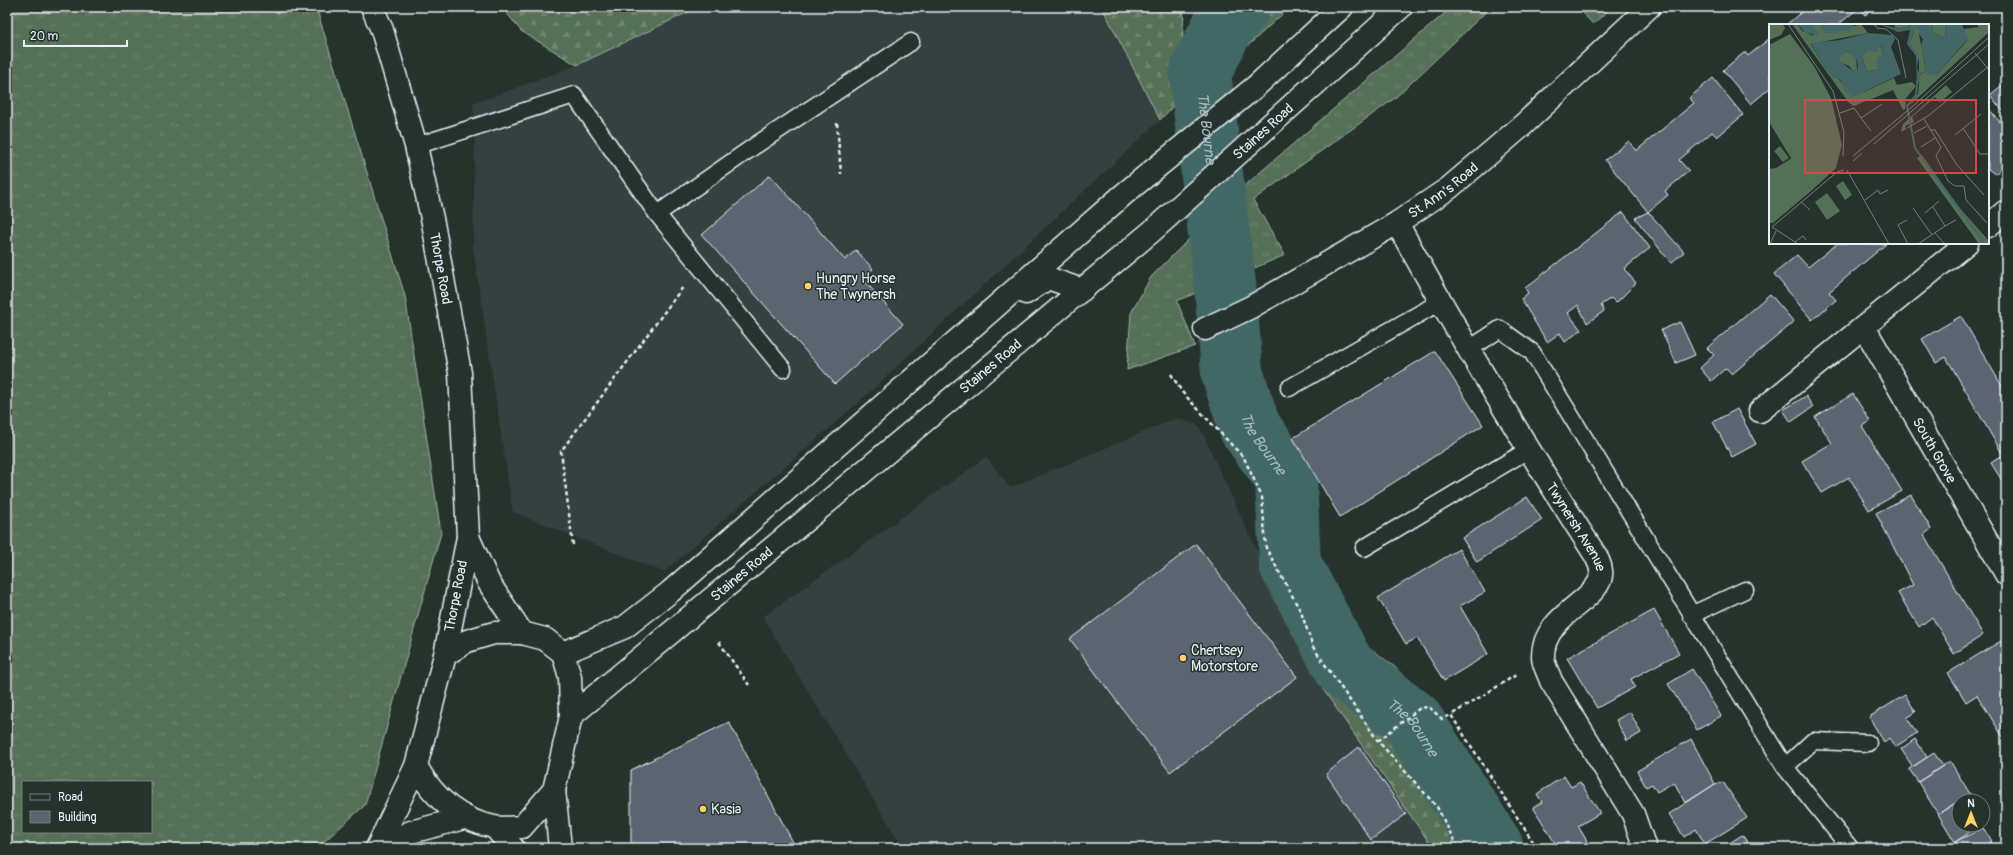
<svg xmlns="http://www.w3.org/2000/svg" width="2013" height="855" font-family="Pangolin,sans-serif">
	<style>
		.built { fill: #364141 }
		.grass { fill: url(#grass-tufts); stroke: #9eb0a8; fill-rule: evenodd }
		.forest { fill: url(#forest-firs); stroke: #9eb0a8 }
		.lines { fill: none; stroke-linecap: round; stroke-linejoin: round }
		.river { stroke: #426766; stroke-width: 62 }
		.building { fill: #5c6371; stroke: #e8f1f8 }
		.lane-casing { stroke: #e8f1f8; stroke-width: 19 }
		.street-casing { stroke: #e8f1f8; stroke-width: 25 }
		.secondary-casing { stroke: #e8f1f8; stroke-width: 25 }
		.primary-casing { stroke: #e8f1f8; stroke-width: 25 }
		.path { stroke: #e8f1f8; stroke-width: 2.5; stroke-dasharray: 4 3; stroke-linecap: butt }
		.lane { stroke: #26332d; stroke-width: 16 }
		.street { stroke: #26332d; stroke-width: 22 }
		.secondary { stroke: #26332d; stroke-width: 22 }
		.primary { stroke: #26332d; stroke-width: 22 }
		.poi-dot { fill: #ffd166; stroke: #26332d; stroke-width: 1.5 }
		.labels { text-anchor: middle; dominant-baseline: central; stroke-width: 3; stroke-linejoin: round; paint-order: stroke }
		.street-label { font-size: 14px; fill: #e8f1f8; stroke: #26332d }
		.poi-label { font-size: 14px; fill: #e8f1f8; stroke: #26332d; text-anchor: start }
		.water-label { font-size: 15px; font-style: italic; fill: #a6babe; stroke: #26332d }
		.inset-river { fill: none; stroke: #426766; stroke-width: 2 }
		.inset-road { fill: none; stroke: #747f7e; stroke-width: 1 }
		.view { fill: #d94647; fill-opacity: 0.15; stroke: #d94647; stroke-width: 2 }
		.inset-edge { fill: none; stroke: #e8f1f8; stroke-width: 2 }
	</style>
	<defs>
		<pattern id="grass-tufts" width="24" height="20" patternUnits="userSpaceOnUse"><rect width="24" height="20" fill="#547057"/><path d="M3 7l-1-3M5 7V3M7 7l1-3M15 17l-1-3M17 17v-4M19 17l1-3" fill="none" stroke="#6d8570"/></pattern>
		<pattern id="forest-firs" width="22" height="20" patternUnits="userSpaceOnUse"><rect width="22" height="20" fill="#547057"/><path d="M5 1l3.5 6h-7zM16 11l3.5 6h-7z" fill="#6d8570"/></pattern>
	</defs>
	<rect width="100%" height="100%" fill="#26332d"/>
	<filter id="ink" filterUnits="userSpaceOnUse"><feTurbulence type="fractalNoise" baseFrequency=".025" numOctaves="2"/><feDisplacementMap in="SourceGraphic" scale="8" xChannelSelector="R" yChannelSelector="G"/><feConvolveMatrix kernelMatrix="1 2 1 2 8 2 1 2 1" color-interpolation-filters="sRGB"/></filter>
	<g filter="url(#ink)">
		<path class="built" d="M699,7h403l58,113 -301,282 -195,170 -151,-60 -40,-265 2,-119 -2,-24 104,-39z
			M1177,418l22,8 119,256 115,166h-530l-140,-231 223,-160 24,31z"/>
		<path class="grass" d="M7,7h309l89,289 36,237 -76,272 -48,43h-310zM23,782h128v50h-128z
			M1452,7h39l-96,91 -142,102 32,55 -108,46 18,45 -68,24 4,-57 20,-36 77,-77z
			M1577,7h35l-19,17z"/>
		<path class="forest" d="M502,7h197l-122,58 -56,-34z
			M1102,7h82l-4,92 -20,21z
			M1270,7h20l-50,46z
			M1374,651l22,17 125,180h-88l-115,-166z"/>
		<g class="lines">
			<path class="river" id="s1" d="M1239,7l-16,19 -23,47 25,211 7,89 18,55 36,50 4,86 55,104 67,52 81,128"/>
		</g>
		<path class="building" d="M1804,7h49l3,3 -18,15h-52l19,-16z
			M1859,7h17l-11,8z
			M1770,38v50l-19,16 -28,-34 22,-18 3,4z
			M1713,78l30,37 -26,22 -5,-5 -33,28 10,11 -24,20 3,4 -20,17 -43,-52 24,-19 7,10 58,-48 -5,-5z
			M2006,82v33l-16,-20z
			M1988,108l18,21v35l-11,10 -7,-5z
			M770,175l75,85 11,-10 17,19 -11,9 41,46 -68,60 -133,-149z
			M1623,212l27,36 -26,21 12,14 -20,20 -5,-5 -10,7 3,6 -17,12 -9,-18 -10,8 13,17 -16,12 -5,-9 -13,9 -26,-43 7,-6 -3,-5z
			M1648,212l36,40 -13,11 -36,-45z
			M1838,243l48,1 -57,48 7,8 -24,20 -38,-46 23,-19 11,12z
			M1770,294l24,28 -62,52 -6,-6 -15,13 -11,-13 14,-13 -7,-7z
			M1961,316l45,77v94l-15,-24 12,-8 -57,-98 -10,6 -14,-24z
			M1680,322l15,33 -19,8 -15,-33z
			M1435,351l48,74 -143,92 -47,-79z
			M1853,394l17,27 -8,5 40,65 -33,19 -20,-33 -27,16 -20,-32 30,-18 -17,-26z
			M1806,396l7,11 -22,15 -8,-12z
			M1737,409l19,35 -24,13 -19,-35z
			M1911,495l20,34 -7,6 59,100 -29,19 -22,-37 -13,10 -21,-34 15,-8 -37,-72z
			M1527,497l15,23 -65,42 -15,-24z
			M1196,544l101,133 -127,95 -100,-133z
			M1459,549l26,43 -25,14 28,48 -44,27 -27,-43 -11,6 -28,-46z
			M1654,610l25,43 -48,26 4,8 -38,21 -30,-50z
			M2001,641l5,8v93l-29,-47 -11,7 -18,-29z
			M1692,669l29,47 -24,14 -29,-46z
			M1905,695l11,17 -9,6 10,15 -22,14 -6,-9 -5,4 -15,-25z
			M1630,712l11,21 -14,8 -11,-21z
			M729,722l67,126h-165v-78z
			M1691,739l24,45 -30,19 -11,-21 -17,10 -5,-8 -6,3 -9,-16z
			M1915,739l12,18 -14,10 -12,-18z
			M1359,747l47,67 -35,26 -45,-66z
			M1934,753l9,13 -25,16 -9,-13z
			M1950,761l20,33 -32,20 -20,-32z
			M1564,776l7,11 9,-5 20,31 -22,13 9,15 -10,7h-19l-25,-41 9,-5 -5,-8z
			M1723,782l24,36 -42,26 -9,-15 -12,8 -15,-23 46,-30z
			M1962,799l2,2h-5v24l20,1 -24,16 -17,-28z
			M1983,828l9,13 -11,7h-23l-3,-6z
			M1742,835l10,13h-30z
			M1813,841l4,7h-16z
			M1955,842l3,6h-21z"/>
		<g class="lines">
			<g class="lane-casing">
				<path id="lane" d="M416,146l158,-51 83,119 99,-69 155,-103
					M657,214l126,155
					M1468,350l32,-21 32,23 253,415 65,81
					M1289,388l151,-86
					M1364,548l164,-98
					M1691,615l54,-25
					M1785,767l28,-26 55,2"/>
			</g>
			<g class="street-casing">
				<g id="street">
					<path id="s2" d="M1397,223c62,114 129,224 199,333 2,5 5,10 5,15 4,28 -59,42 -58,86 0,8 6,17 8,24l82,133 12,34"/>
					<path d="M1988,226l18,-15"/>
					<path id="s3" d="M1864,327l142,247"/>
					<path id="s4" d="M1205,329l46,-22 146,-84 52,-35 74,-63 126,-118"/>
					<path d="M1760,411l207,-168"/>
				</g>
			</g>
			<g class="secondary-casing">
				<g id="secondary">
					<path id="s5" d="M372,7l10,23 34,116 17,77 27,150 8,164 -23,118"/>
					<path d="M468,537l21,46 33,50"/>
					<path d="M377,848l34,-16 53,-14"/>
					<path d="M377,848l39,-82"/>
				</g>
			</g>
			<g class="primary-casing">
				<g id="primary">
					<path d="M1026,293l22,-15 34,12"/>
					<path d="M494,633h28l23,6 18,14 7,24 1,39 -17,74 -32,37c-8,0 -19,2 -28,0 -36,-7 -61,-30 -78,-61l29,-111 22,-14z"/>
					<path d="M563,653l62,-26 45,-35 454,-398 131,-107 87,-80"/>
					<path id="s6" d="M571,716l580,-484 250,-225"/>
					<path d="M554,790l6,58"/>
					<path d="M495,828l18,20"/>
				</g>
			</g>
			<path class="path" d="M837,123l4,51
				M1171,374l11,18 62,66 18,39 4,51 35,64 12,35 65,94 59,66 21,41
				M573,545l-12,-94 122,-164
				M719,642l30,43
				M1516,675l-65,40 86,133
				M1378,741l42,-33 9,-1 13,12 9,-4"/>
			<use href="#lane" class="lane"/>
			<use href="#street" class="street"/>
			<use href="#secondary" class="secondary"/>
			<use href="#primary" class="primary"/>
		</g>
	</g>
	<g class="poi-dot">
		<circle cx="808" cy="286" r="4"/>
		<circle cx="1183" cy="658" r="4"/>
		<circle cx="703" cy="809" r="4"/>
	</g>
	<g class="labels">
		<g class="street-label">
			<text stroke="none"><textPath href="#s6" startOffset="906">Staines Road</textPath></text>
			<text stroke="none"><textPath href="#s4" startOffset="276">St Ann's Road</textPath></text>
			<text stroke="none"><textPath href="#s5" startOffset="271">Thorpe Road</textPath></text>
			<text stroke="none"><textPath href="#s6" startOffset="546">Staines Road</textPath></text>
			<text stroke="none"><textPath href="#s3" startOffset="142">South Grove</textPath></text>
			<text stroke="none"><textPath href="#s2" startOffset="353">Twynersh Avenue</textPath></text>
			<text stroke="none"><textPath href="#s6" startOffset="222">Staines Road</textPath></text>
			<text transform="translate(456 596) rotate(-79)">Thorpe Road</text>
		</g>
		<g class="poi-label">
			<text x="816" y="278">Hungry Horse<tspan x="816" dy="16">The Twynersh</tspan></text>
			<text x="1191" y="650">Chertsey<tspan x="1191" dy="16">Motorstore</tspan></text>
			<text x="711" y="809">Kasia</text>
		</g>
		<g class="water-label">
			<text stroke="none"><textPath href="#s1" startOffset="133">The Bourne</textPath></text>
			<text stroke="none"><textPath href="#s1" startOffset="457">The Bourne</textPath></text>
			<text stroke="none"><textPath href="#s1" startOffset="793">The Bourne</textPath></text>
		</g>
	</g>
	<g transform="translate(1769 24)">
		<rect width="220" height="220" fill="#26332d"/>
		<path d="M0,0h14l2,4 -4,7 -12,5zM21,10l24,32 17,32 11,47 -6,23 -25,23 -42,-69v-77zM177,61l6,7 -12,10 -5,-5 -23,20 2,5 -9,4 1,3 -5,3 2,-8z" fill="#547057"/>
		<path d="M23,0h6l4,7 11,5 -2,-12h9l6,9h8l27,-9 7,9 -57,11 13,22 10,11 5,1 1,4 24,10 30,-14 3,7 15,-3 4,4 -10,12 -1,11 -2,1 -10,-20 -39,16 -5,-3zM127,0h17l8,7 -2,3 7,37 -7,3v-13l-9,-18 4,-11 -4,-7 -9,4 -7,-2zM163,0h14l-1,14 -12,-5zM207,0h13v8l-79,73 8,-11 2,-19 4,-3 13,2 30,-33 -3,-12 15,-2zM109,23h3l2,7 -5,15 -11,3 -5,-16 5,-5h10zM77,27l10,6 1,12 -4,2 -4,-5 -10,-4 -1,-4zM153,131l35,50 32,36v3h-10l-62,-86zM23,134l19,33 -38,32h-4v-54l7,-1z" fill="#547057"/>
		<path d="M58,169l13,18 -13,9 -12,-18z" fill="#547057"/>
		<path d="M11,122l9,12 -6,4 -9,-11zM74,157l9,14 -7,5 -9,-14z" fill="#547057"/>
		<path d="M29,0h13l9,12 -15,-3zM51,0h36l-7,6 -15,3h-8zM110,0l22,5 9,-4 3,2 1,5 -4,11 9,13 -2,11 2,7 7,-3 -5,-26 2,-6 -4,-5 2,-3 -5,-2 -3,-5h19l1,9 12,5 1,-14h16l6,15 -31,35 -6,2 -7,-4 -4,3v7l-3,1 -1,-27 -9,-12 3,-14 -12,2zM99,9l24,2 3,4 -4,8 10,27 -48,23 -7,-5 -7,-14 -5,-1 -10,-11 -13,-23 29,-3zM112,22l2,8 -6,4 -1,4 2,7 -11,3 -5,-16 5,-5 8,1zM78,27l10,9 1,8 -5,3 -15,-11z" fill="#426766" fill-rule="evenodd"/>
		<path class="inset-river" d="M149,51l-2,20 -9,11 8,42 70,96"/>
		<path class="inset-road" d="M19,0l45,67 11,41 -1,24M105,0l3,4 9,1 12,11 8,38M206,29l14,17M71,89l14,-5 7,10 21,-14M92,94l10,13M155,95l17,28 -5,9 12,25 7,5h9l2,14 21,23M138,104l21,-12 61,-50M194,104l17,26h9M161,106h5l22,35 27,30M145,109l13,-7M186,111l26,-21M105,120l115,-100M152,123l14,-9M84,132l59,-49 77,-70M84,137l9,-8M78,146l42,74M96,176l13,-10 2,4 8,-4M32,178l9,8M144,184l19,27M156,189l14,-12M138,196l-9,5 10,19M176,202l11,-6M3,203l65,-55 7,-2M3,203l26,17M166,209l10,11M26,218l8,-6 3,4M1,220l6,-13M149,220l27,-18 -12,-19"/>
		<path class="view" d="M36,76h171v73h-171z"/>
		<rect width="220" height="220" class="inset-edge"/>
	</g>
	<rect width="2013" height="855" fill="none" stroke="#26332d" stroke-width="24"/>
	<rect x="12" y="12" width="1989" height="831" fill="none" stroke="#e8f1f8" stroke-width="1.5" filter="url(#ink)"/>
	<rect x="22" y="781" width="130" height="52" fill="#26332d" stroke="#747f7e"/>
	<rect x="30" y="794" width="20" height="6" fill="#26332d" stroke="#747f7e"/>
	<text x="58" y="801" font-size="12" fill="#e8f1f8">Road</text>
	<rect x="30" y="811" width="20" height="12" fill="#5c6371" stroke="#747f7e"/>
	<text x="58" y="821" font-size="12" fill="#e8f1f8">Building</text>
	<g transform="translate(1971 813)"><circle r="19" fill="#26332d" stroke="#747f7e"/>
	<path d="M0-3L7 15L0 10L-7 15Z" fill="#ffd166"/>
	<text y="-6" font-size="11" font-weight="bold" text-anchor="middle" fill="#e8f1f8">N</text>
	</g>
	<path d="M24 40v6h103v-6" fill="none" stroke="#e8f1f8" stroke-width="2"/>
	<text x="30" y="40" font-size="12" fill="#e8f1f8" stroke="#26332d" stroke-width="3" paint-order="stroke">20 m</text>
</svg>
